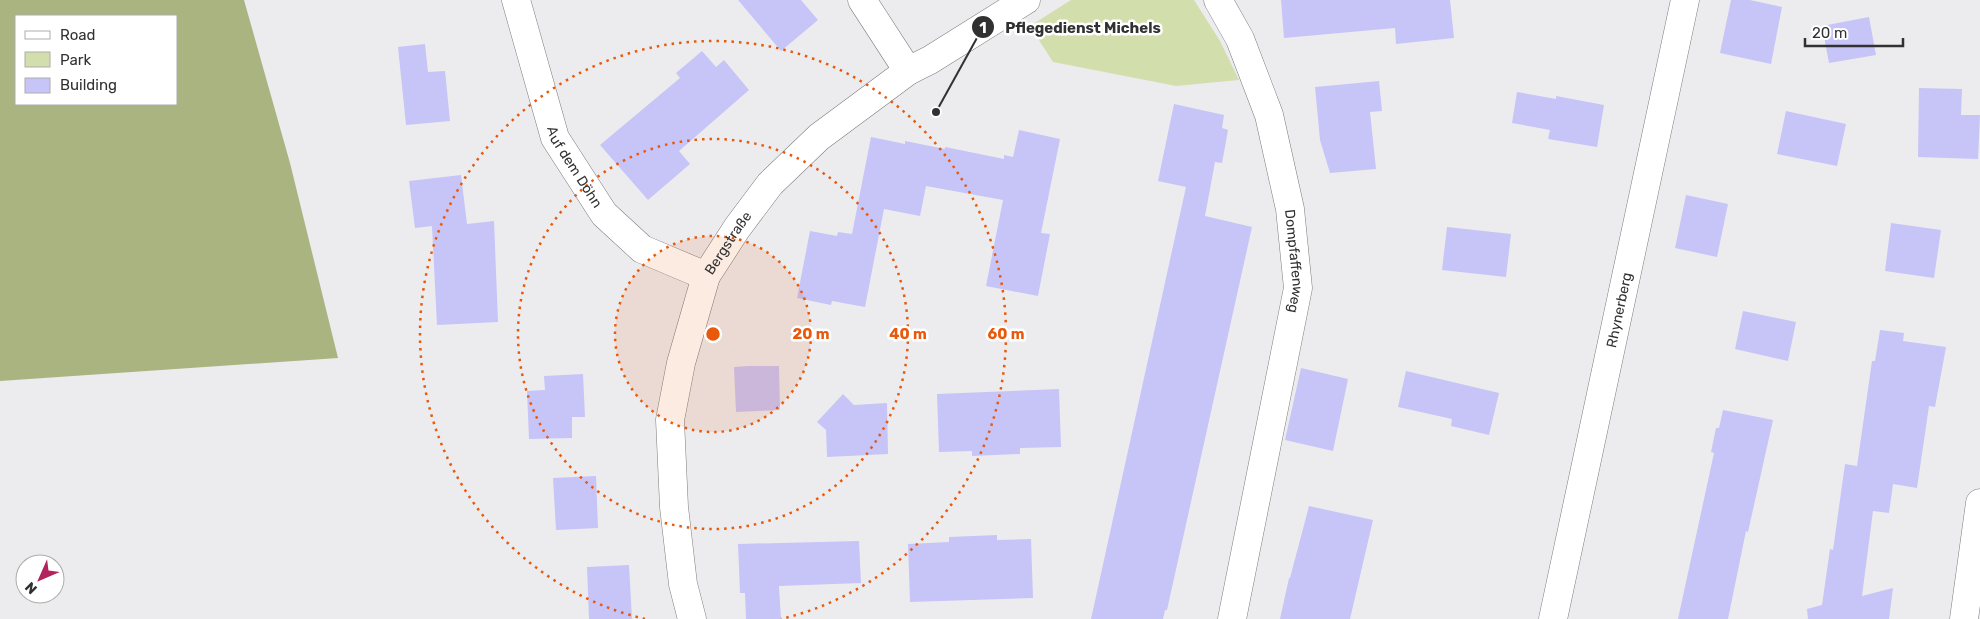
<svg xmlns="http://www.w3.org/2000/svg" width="1980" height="619" font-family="Rubik,sans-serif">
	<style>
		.green { fill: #d3dead }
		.forest { fill: #a9b481; fill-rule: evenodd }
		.building { fill: #c7c4f7 }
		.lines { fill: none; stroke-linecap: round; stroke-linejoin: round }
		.minor-casing { stroke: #7c7b7e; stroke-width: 29 }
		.minor { stroke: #fff; stroke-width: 28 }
		.ring { fill: none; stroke: #e8590c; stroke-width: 2.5; stroke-dasharray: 2.5 5 }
		.labels { text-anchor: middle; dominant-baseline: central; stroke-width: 5; stroke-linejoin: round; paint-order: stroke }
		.street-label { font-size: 14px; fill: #313132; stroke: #fff }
		.centre { fill: #e8590c; stroke: #fff; stroke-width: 2.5 }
		.ring-label { font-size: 15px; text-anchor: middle; font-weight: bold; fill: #e8590c; stroke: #fff; stroke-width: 5; stroke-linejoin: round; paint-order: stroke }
		.leader { fill: none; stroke: #313132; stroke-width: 2 }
		.callout-dot { fill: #313132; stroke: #fff; stroke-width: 2 }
		.mark-label { font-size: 15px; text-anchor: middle; font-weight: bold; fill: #fff }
		.callout-label { font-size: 15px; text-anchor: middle; font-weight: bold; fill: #313132; stroke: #fff; stroke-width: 5; stroke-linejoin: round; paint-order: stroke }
	</style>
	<rect width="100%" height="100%" fill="#ececef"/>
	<path class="green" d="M1071,0h123l26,41 19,39 -63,6 -123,-24 -23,-36z"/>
	<path class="forest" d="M0,0h244l46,163 48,195 -338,23zM16,16h160v88h-160z"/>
	<path class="building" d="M738,0h63l17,20 -37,31z
		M1281,0h169l4,38 -58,6 -1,-16 -111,10z
		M1731,0h19l32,7 -11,57 -51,-11z
		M1869,17l7,38 -47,8 -7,-37z
		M425,44l3,28 17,-1 5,50 -44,4 -8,-78z
		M702,51l14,16 8,-7 25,30 -70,61 11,13 -42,36 -48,-55 80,-67 -4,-5z
		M1379,81l3,30 -12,1 6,57 -46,4 -10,-33 -5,-53z
		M1919,88l43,1 -1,26h19l-2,44 -60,-2z
		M1517,92l39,7v-3l48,9 -7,42 -49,-8 2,-9 -38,-7z
		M1174,104l50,11 -2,13 6,2 -3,17 -3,16 -7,-1 -10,54 47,11 -85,383h-2l-2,9h-72l95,-432 -28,-6z
		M1786,111l60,13 -9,42 -60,-12z
		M1019,130l41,9 -19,94 9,1 -12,62 -52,-10 17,-86 -77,-14 -6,30 -36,-7 -19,98 -33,-6 -1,4 -34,-7 13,-67 27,5 1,-4 14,2 19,-97 34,7v-3l40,8v-2l59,12v-4l9,2z
		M461,175l6,49 27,-3 4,101 -61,3 -5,-99 -17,2 -6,-47z
		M1686,195l42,9 -11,53 -42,-9z
		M1891,223l50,7 -7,48 -49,-7z
		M1447,227l64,7 -5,43 -64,-7z
		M1743,311l53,11 -8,39 -53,-12z
		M1880,330l24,3 -1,8 43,6 -11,60 -6,-1 -12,82 -24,-4 -4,29 -16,-2 -11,85 31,-8 -4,31h-81l-1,-10 15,-4 8,-56 3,1 12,-86 12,2 15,-105h3z
		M749,366h30l1,44 -44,2 -2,-45z
		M1301,368l47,11 -15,72 -48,-11z
		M1406,371l93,22 -10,42 -38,-9 1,-7 -54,-12z
		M583,374l2,43h-13v21l-43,1 -2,-48 18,-1 -1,-14z
		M1059,389l2,58 -41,1v6l-48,2v-5l-33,1 -2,-58z
		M843,394l11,11 33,-2 1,51 -61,3 -1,-27 -9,-8z
		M1723,410l50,10 -25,112 -2,-1 -18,88h-50l36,-166 -3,-1 5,-24h3z
		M596,476l2,52 -42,2 -3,-52z
		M1309,506l64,14 -23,99h-70l9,-41h1z
		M997,535v5l34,-1 2,59 -123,4 -2,-58 41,-2v-5z
		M859,541l2,42 -82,3 2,33h-35l-1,-26h-5l-2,-49z
		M629,565l3,54h-43l-2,-52z"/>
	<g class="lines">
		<g class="minor-casing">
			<g id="minor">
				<path id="s1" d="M516,0l39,138 49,76 38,35 64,27"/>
				<path d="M862,0l46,71"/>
				<path id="s2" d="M1218,0l22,39 29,76 21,94 8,79 -66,331"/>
				<path id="s3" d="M692,619l-9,-35 -9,-77 -4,-87 11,-57 25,-87 31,-48 33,-44 49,-47 89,-66 22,-11 96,-60"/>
				<path id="s4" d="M1553,619l132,-619"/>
				<path d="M1964,619l16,-116"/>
			</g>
		</g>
		<use href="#minor" class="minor"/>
	</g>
	<circle cx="713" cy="334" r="98" fill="#e8590c" fill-opacity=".12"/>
	<g class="ring">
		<circle cx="713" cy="334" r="98"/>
		<circle cx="713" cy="334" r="195"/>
		<path d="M645 619A293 293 0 1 1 781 619"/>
	</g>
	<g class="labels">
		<g class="street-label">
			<text stroke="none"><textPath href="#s1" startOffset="178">Auf dem Döhn</textPath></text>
			<text stroke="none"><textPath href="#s3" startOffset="389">Bergstraße</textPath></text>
			<text stroke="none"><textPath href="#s2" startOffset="275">Dompfaffenweg</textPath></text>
			<text stroke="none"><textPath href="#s4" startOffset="316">Rhynerberg</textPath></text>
		</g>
	</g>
	<circle cx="713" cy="334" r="8" class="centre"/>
	<g class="ring-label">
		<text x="811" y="339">20 m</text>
		<text x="908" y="339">40 m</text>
		<text x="1006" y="339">60 m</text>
	</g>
	<path class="leader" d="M936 112L983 27"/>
	<g class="callout-dot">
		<circle cx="936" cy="112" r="5"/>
		<circle cx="983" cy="27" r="12"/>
	</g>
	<g class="mark-label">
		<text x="983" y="33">1</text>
	</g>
	<g class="callout-label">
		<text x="1083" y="33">Pflegedienst Michels</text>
	</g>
	<rect x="15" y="15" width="162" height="90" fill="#ffffff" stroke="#adadad"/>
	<rect x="25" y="31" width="25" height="8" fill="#ffffff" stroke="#adadad"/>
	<text x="60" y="40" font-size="15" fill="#313132">Road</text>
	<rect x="25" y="52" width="25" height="15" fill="#d3dead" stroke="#adadad"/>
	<text x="60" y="65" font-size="15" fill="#313132">Park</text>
	<rect x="25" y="78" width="25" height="15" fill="#c7c4f7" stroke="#adadad"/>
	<text x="60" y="90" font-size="15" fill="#313132">Building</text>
	<g transform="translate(40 579) rotate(225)"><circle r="24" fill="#ffffff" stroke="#adadad"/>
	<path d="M0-4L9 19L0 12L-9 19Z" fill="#b1235a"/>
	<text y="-8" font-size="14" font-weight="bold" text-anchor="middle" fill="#313132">N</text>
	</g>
	<path d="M1805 38v8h98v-8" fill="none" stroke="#313132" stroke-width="2.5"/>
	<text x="1812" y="38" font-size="15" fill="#313132" stroke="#ffffff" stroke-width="4" paint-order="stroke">20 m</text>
</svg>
